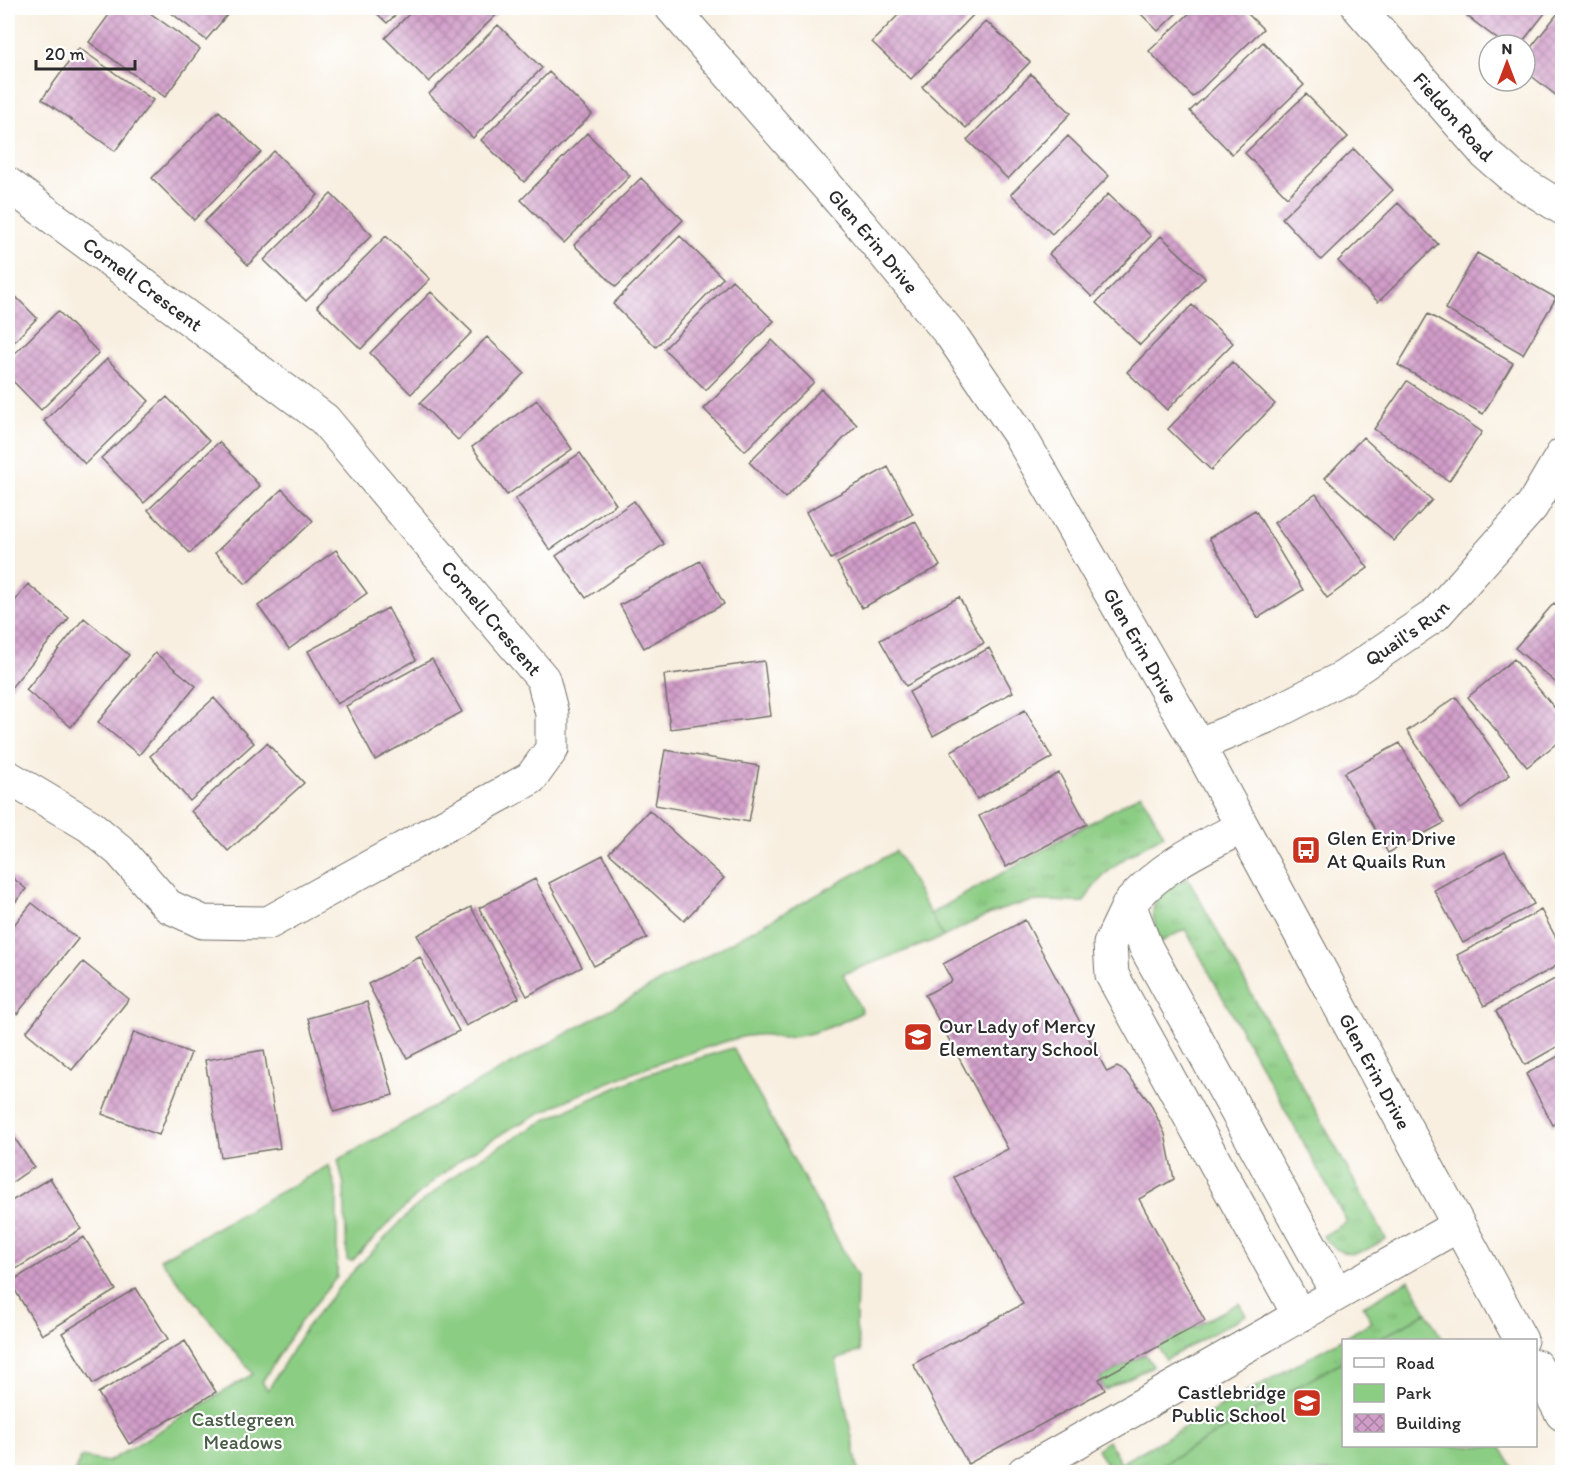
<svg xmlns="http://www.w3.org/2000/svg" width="1570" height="1480" font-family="Itim,sans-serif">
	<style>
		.grass { fill: url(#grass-tufts); stroke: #5c7c58; stroke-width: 1.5 }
		.park { fill: #8ccd84; stroke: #5c7c58; stroke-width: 1.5 }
		.building { fill: url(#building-cross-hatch) }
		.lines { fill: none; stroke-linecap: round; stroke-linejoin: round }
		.minor-casing { stroke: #73706a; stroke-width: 35 }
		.minor { stroke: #fff; stroke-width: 33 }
		.labels { text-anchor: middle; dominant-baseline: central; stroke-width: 4.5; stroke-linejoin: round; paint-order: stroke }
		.street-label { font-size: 20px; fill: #2b2b2b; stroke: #fff }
		.poi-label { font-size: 20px; fill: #2b2b2b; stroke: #fff; text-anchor: start }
		.park-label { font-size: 20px; fill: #485c46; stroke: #fff }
	</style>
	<defs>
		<pattern id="grass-tufts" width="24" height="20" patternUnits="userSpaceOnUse" patternTransform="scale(1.5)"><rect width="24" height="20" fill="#8ccd84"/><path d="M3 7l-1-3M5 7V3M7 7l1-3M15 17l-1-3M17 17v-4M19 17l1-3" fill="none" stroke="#79b072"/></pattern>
		<pattern id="building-cross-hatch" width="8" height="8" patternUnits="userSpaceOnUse" patternTransform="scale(1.5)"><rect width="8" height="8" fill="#d19dc9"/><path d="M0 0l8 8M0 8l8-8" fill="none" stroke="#aa80a3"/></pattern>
	</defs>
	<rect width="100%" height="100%" fill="#fff"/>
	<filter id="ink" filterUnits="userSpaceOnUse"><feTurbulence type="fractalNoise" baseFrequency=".0167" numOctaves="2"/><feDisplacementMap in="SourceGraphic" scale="12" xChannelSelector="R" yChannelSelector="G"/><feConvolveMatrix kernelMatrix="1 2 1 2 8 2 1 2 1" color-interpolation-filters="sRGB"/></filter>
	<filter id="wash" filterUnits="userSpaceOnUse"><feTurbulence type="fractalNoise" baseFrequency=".008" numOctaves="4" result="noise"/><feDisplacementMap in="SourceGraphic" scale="24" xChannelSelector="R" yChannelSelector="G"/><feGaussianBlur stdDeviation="1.35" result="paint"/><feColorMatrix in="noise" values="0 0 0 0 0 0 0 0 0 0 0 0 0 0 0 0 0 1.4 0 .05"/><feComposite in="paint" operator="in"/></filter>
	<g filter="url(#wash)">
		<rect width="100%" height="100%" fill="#f8efe0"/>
		<path class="grass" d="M1141,794l23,41c-32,17 -63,35 -80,67 -18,1 -35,-3 -53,0 -31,5 -60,21 -88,35l-13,-23z
			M1188,878l198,361c-27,15 -40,25 -63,-3l24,-14 -162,-293 -24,13c-16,-35 -9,-50 27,-64z
			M1409,1280l18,32 -49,28h-34l-1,21 -194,111h-39l-13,-23 11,-8 13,22 251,-141 -9,-16z
			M1239,1303l7,12 -81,45 -7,-14z
			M1145,1354l8,12 -48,24 -6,-11z"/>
		<path class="park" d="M896,851l47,86 -100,37 19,38c-23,13 -54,25 -81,26 -5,0 -9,-2 -14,-3 -13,-1 -27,2 -40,6 -91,28 -182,62 -261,115 -43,30 -78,68 -114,105l-5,-1 -3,-75 -6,-25z
			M733,1048l124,228 -1,50 4,25 -24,9 23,112h-784l6,-15 27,5 145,-88 -93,-115 169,-94 8,28v84l-39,48 -36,57 6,8 37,-61 40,-49 67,-70 57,-46 80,-46 95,-43z
			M1427,1312l15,28h-64z
			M1343,1361l1,85h156l15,26h-366z"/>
		<g id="blocks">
			<path class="building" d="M114,8h29l57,41 -35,48 -76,-55z
				M165,8h68l-27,32z
				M371,8h32l-16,15z
				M415,8h83l3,2 -72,72 -44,-44z
				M905,8h68l4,3 -66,68 -39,-37z
				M1135,8h47l-24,23z
				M1195,8h47l21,21 -70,68 -44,-46z
				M1473,8h76l-29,37h-15l-38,-29z
				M1562,8v92l-37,-29v-16z
				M986,21l44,41 -64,66 -44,-41z
				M498,25l44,43 -69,70 -44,-44z
				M1263,42l41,43 -72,69 -42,-43z
				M79,48l74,52 -38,51 -73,-52z
				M549,72l43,42 -68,68 -43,-42z
				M1031,74l40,39 -63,66 -41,-39z
				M1306,94l42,43 -61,60 -42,-44z
				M219,111l42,41 -67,68 -42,-42z
				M587,133l43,43 -66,67 -43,-43z
				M1068,136l41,40 -57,58 -41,-40z
				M1354,149l39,41 -72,70 -39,-42z
				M274,151l44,44 -70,70 -44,-43z
				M641,178l42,42 -67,67 -42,-42z
				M331,194l41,41 -66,66 -42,-41z
				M1108,194l43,42 -59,61 -43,-43z
				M1398,203l40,41 -60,58 -40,-41z
				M386,236l44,43 -69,70 -44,-43z
				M680,236l43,42 -67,69 -43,-43z
				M1161,236l44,42 -65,67 -44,-42z
				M1477,253l79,45 -33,56 -78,-45z
				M732,280l42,41 -68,69 -42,-41z
				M8,289l29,29 -29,30z
				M431,292l41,40 -61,62 -41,-41z
				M1192,305l41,38 -66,67 -40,-38z
				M58,311l41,42 -58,57 -33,-34v-16z
				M1428,314l85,49 -30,51 -85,-49z
				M487,337l37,36 -66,67 -38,-37z
				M772,340l42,42 -69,69 -41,-42z
				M107,359l42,42 -64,63 -41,-43z
				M1232,362l43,42 -64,66 -43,-41z
				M1407,381l75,51 -33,49 -75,-52z
				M821,389l36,36 -72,73 -36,-36z
				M167,397l42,44 -65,62 -43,-45z
				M537,400l35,49 -65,46 -35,-48z
				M1363,437l69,63 -38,41 -69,-63z
				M219,442l41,44 -70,67 -42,-43z
				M580,453l36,51 -66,46 -35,-51z
				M888,467l25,47 -82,45 -25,-47z
				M282,489l31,32 -67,63 -31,-31z
				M1316,494l52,74 -41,30 -53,-75z
				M634,501l30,43 -78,54 -30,-42z
				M1255,510l48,80 -45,28 -49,-80z
				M915,521l25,45 -78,42 -25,-45z
				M336,550l31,43 -78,56 -31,-43z
				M700,561l24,43 -80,44 -24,-43z
				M28,584l41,34 -59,71 -2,-2v-77z
				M959,597l25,46 -78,43 -26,-46z
				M1554,603l8,7v78l-47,-40z
				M388,608l28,52 -79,44 -29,-53z
				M84,618l45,37 -58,72 -45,-37z
				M989,648l24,44 -80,44 -24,-44z
				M155,653l41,33 -57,69 -41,-33z
				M432,659l30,53 -87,48 -29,-54z
				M1514,659l48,58v22l-35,28 -59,-70z
				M764,661l7,55 -101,13 -6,-54z
				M1456,697l54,78 -49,34 -54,-78z
				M214,698l40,45 -64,58 -40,-45z
				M1025,710l27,48 -75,41 -26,-48z
				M267,743l37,40 -76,68 -37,-40z
				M1400,743l44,80 -56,30 -44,-80z
				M665,750l94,16 -10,56 -94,-17z
				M1059,773l28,51 -81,43 -27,-51z
				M649,810l75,68 -40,43 -75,-68z
				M1505,851l29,53 -71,39 -29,-53z
				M603,855l44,83 -53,28 -45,-83z
				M8,874l18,15 -18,22z
				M535,879l47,88 -55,29 -48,-88z
				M32,903l46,36 -61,75 -9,-8v-74z
				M471,907l48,91 -53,28 -49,-91z
				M1541,910l21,39v14l-78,43 -27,-51z
				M1025,920l82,152 10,-5 8,4 25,32 15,31 9,45 -35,20 66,122 -106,58 6,11 -137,74 -55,-100 110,-60 -69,-127 54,-28 -83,-154 27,-14 -9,-17z
				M420,957l39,74 -52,27 -39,-74z
				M83,962l46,37 -57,71 -46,-38z
				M1562,975v69l-37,21 -29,-54z
				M367,1002l26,93 -59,17 -26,-94z
				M134,1032l57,21 -32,82 -57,-21z
				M264,1050l16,98 -59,9 -16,-97z
				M1562,1054v66l-9,5 -27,-51z
				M8,1128l26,39 -26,18z
				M50,1178l31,51 -73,45v-71z
				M84,1237l32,53 -74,45 -32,-53z
				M136,1288l32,51 -75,45 -31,-51z
				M185,1341l31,51 -87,52 -31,-51z"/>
		</g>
	</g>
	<g filter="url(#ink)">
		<use href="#blocks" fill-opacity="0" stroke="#73706a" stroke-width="1.5"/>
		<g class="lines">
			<g class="minor-casing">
				<g id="minor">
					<path id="s1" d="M672,8l189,217 91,111 67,98 179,311 323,595"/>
					<path id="s2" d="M1359,8l127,146 28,24 48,30"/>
					<path id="s3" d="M8,184l316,235 219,260 9,35v35l-21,29 -263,145 -65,-1 -35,-16 -48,-55 -30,-25 -82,-49"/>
					<path id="s4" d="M1198,745l72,-30 74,-38 91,-62 97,-109 30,-51"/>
					<path d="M1242,827c-43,22 -81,39 -113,77l17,44 191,345"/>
					<path d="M1129,904l-19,40 2,31 187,340"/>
					<path d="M1536,1366l26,48"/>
					<path d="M1024,1472l433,-246"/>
				</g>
			</g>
			<use href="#minor" class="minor"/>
		</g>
	</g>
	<defs>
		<g id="bus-square" transform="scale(1.5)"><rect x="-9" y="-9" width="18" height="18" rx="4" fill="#c8321e" stroke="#fff"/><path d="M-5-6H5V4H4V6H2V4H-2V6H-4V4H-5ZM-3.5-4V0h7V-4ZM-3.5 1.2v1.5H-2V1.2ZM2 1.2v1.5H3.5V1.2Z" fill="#fff"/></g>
		<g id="school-square" transform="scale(1.5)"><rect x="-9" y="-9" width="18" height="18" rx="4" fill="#c8321e" stroke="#fff"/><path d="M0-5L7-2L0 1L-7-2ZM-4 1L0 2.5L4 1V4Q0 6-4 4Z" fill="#fff"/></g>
	</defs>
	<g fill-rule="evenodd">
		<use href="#bus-square" x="1306" y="850"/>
		<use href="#school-square" x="918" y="1037"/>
		<use href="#school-square" x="1307" y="1403"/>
	</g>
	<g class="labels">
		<g class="street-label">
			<text stroke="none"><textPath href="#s2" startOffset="144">Fieldon Road</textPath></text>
			<text stroke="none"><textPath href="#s1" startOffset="308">Glen Erin Drive</textPath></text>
			<text stroke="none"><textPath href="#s3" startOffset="168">Cornell Crescent</textPath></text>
			<text stroke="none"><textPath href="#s3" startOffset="654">Cornell Crescent</textPath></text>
			<text stroke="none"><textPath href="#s4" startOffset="238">Quail's Run</textPath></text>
			<text stroke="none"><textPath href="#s1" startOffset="794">Glen Erin Drive</textPath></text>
			<text stroke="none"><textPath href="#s1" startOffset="1280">Glen Erin Drive</textPath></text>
		</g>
		<g class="poi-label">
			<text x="1327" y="838">Glen Erin Drive<tspan x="1327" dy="23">At Quails Run</tspan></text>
			<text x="939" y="1026">Our Lady of Mercy<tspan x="939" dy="23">Elementary School</tspan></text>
			<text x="1286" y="1392" text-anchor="end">Castlebridge<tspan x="1286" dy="23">Public School</tspan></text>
		</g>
		<g class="park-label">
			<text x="243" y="1419">Castlegreen<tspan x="243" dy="23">Meadows</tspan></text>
		</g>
	</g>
	<rect width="1570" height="1480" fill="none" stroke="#fff" stroke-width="30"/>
	<rect x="1342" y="1339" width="195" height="108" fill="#ffffff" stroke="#aaaaaa" stroke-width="1.5"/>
	<rect x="1354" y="1358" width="30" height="9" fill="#ffffff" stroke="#aaaaaa" stroke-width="1.5"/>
	<text x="1396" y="1369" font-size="18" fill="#2b2b2b">Road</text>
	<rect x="1354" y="1384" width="30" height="18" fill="#8ccd84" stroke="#aaaaaa" stroke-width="1.5"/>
	<text x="1396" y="1399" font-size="18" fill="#2b2b2b">Park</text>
	<rect x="1354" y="1414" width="30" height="18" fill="url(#building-cross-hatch)" stroke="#aaaaaa" stroke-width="1.5"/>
	<text x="1396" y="1429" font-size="18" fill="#2b2b2b">Building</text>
	<g transform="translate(1507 63)"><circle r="28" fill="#ffffff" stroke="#aaaaaa" stroke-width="1.5"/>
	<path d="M0-4.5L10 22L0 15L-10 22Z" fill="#c8321e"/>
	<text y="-9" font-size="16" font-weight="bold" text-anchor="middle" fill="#2b2b2b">N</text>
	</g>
	<path d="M36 60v9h99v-9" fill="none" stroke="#2b2b2b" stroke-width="3"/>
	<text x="45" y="60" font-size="18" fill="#2b2b2b" stroke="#ffffff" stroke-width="4.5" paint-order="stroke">20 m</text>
</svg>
